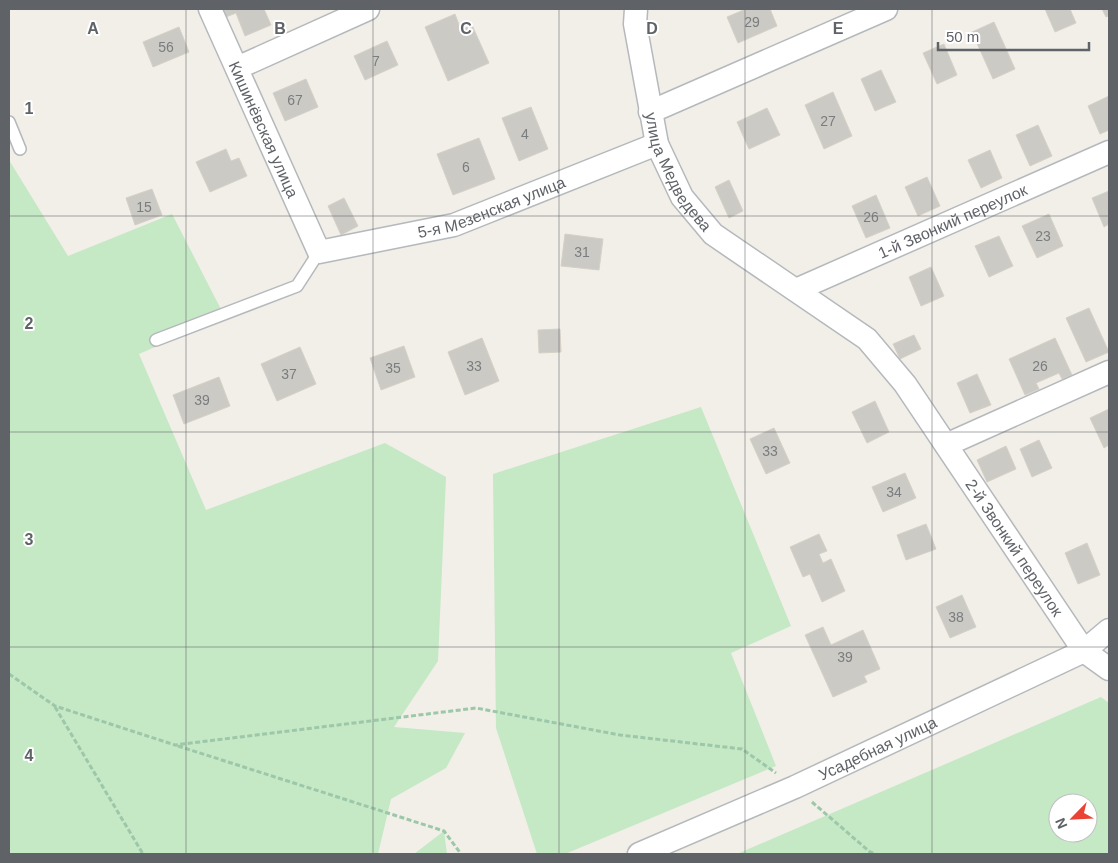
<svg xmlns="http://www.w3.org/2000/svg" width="1118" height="863" font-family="Arial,sans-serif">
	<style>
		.green { fill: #c5e8c5; fill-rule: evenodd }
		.building { fill: #cccac5; stroke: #d6d1c6 }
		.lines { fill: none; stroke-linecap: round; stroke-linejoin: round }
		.service-casing { stroke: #b5b8bc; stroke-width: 14 }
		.minor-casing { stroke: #b5b8bc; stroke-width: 25 }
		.path { stroke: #9cc7a9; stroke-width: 3; stroke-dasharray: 5 2.5; stroke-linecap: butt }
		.service { stroke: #fff; stroke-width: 11 }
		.minor { stroke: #fff; stroke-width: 22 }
		.grid { fill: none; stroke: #5f6368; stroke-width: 1; stroke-opacity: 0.55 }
		.labels { text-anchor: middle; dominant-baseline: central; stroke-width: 4; stroke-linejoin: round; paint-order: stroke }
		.number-label { font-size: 14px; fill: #7a7d7f }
		.street-label { font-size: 16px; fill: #5f6368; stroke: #fff }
		.grid-label { font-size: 16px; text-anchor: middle; font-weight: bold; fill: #5f6368; stroke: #fff; stroke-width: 4; stroke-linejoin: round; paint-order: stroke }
	</style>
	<rect width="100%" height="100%" fill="#f1efe8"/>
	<path class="green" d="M9,160l59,96 104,-42 53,103 -86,37 67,156 179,-67 61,34 -8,184 -44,66 71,6 -19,35 -55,31 -13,55h-369z
		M701,407l90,219 -60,27 45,113 -211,88h-28l-41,-126 -3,-254z
		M1101,697l8,6v151h-372zM1058,803h30v30h-30z
		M444,831l3,23h-33z"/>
	<path class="building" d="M223,9h41l7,16 -26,11 -9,-23 -10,4z
		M746,9h24l7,17 -39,17 -11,-26z
		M1045,9h25l6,14 -21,9z
		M1102,9h7v7l-3,1z
		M455,14l6,16 11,-5 17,38 -41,18 -23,-54z
		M994,22l21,47 -22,10 -21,-47z
		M179,27l10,25 -36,15 -10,-25z
		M387,41l11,24 -33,15 -11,-24z
		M944,44l13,31 -20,9 -14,-31z
		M881,70l15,32 -21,9 -14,-32z
		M306,79l12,28 -33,14 -12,-28z
		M833,92l19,44 -28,13 -19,-44z
		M1109,96v34l-9,4 -12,-28z
		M531,107l17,42 -29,12 -17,-43z
		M767,108l13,27 -31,14 -12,-27z
		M1038,125l14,31 -22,10 -14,-31z
		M479,138l16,41 -42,16 -16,-41z
		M226,149l5,12 8,-3 8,18 -37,16 -14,-30z
		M990,150l12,28 -21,10 -13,-28z
		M927,177l13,29 -22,10 -13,-29z
		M729,180l14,31 -14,7 -14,-31z
		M152,189l10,26 -27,10 -9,-27z
		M1109,191v33l-5,3 -12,-29z
		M876,195l14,33 -24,10 -14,-32z
		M344,198l14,28 -17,9 -13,-29z
		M1049,214l14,32 -26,12 -15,-32z
		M565,234l38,5 -4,31 -38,-4z
		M999,236l14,30 -24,11 -14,-31z
		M931,267l13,29 -23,10 -12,-29z
		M1089,308l20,44 -23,10 -20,-44z
		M560,329l1,23 -22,1 -1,-23z
		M914,335l7,14 -21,10 -7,-15z
		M482,338l17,43 -34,14 -17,-43z
		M1055,338l17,37 -10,4 -3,-6 -23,10 3,6 -14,6 -16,-36z
		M404,346l11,31 -34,13 -11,-32z
		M300,347l16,37 -39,17 -16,-37z
		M977,374l14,31 -21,8 -13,-30z
		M219,377l11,29 -46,18 -11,-29z
		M875,401l14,31 -22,11 -15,-31z
		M1109,409v36l-5,3 -14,-30z
		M774,428l16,35 -24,11 -16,-35z
		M1039,440l13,28 -20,9 -12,-28z
		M1006,446l10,23 -29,13 -10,-22z
		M905,473l11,25 -33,14 -11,-25z
		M926,524l10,25 -30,11 -9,-25z
		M819,534l8,17 -8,3 4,9 8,-4 14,32 -23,11 -12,-28 -7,3 -13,-30z
		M1087,543l13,32 -22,9 -13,-31z
		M962,595l14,32 -26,11 -14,-31z
		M823,627l8,18 32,-15 17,39 -16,7 3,6 -34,15 -28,-62z"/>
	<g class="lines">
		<g class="service-casing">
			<path id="service" d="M9,122l11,27
				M156,340l141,-54 22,-34"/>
		</g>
		<g class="minor-casing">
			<g id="minor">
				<path id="s1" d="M210,9l109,243 135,-27 203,-81"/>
				<path id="s2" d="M636,9l-1,15 22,120 25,53 31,37 154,105 38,45 179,267 25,18"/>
				<path d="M237,68l131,-59"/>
				<path d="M650,112l236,-103"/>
				<path id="s3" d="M796,290l313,-138"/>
				<path d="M946,445l163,-73"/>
				<path id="s4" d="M639,854l156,-67 289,-136 25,-21"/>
			</g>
		</g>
		<path class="path" d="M9,674l46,32 120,39 301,-37 144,27 122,14 34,24
			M55,707l88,147
			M178,746l266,85 17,23
			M812,802l58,50 6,2"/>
		<use href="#service" class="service"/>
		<use href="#minor" class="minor"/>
	</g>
	<path class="grid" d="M186,9v845M373,9v845M559,9v845M745,9v845M932,9v845M9,216h1100M9,432h1100M9,647h1100"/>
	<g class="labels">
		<g class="number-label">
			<text x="752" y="22">29</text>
			<text x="166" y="47">56</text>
			<text x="376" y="61">7</text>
			<text x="295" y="100">67</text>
			<text x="828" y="121">27</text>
			<text x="525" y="134">4</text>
			<text x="466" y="167">6</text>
			<text x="144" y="207">15</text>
			<text x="871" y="217">26</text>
			<text x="1043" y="236">23</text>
			<text x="582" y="252">31</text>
			<text x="474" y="366">33</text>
			<text x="1040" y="366">26</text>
			<text x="393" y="368">35</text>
			<text x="289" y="374">37</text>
			<text x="202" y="400">39</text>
			<text x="770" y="451">33</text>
			<text x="894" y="492">34</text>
			<text x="956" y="617">38</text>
			<text x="845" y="657">39</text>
		</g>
		<g class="street-label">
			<text stroke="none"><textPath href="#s1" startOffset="132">Кишинёвская улица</textPath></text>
			<text stroke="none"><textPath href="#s2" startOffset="171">улица Медведева</textPath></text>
			<text stroke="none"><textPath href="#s1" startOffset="445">5-я Мезенская улица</textPath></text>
			<text stroke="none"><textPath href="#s3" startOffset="171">1-й Звонкий переулок</textPath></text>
			<text stroke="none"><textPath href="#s2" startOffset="686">2-й Звонкий переулок</textPath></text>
			<text stroke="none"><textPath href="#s4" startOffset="261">Усадебная улица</textPath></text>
		</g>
	</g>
	<g class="grid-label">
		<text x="93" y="34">A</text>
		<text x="280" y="34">B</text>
		<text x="466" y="34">C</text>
		<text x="652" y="34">D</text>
		<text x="838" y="34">E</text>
		<text x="29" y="114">1</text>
		<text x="29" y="329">2</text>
		<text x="29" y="545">3</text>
		<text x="29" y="761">4</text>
	</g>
	<rect width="1118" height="863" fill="none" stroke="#5f6368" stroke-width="20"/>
	<g transform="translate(1073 818) rotate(246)"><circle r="24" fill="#ffffff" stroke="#bfc1c3"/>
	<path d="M0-4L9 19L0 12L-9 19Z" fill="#ea4335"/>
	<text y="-8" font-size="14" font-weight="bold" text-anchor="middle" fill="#5f6368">N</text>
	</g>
	<path d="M938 42v8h151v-8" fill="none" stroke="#5f6368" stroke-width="2.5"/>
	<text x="946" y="42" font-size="15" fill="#5f6368" stroke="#ffffff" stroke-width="4" paint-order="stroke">50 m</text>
</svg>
